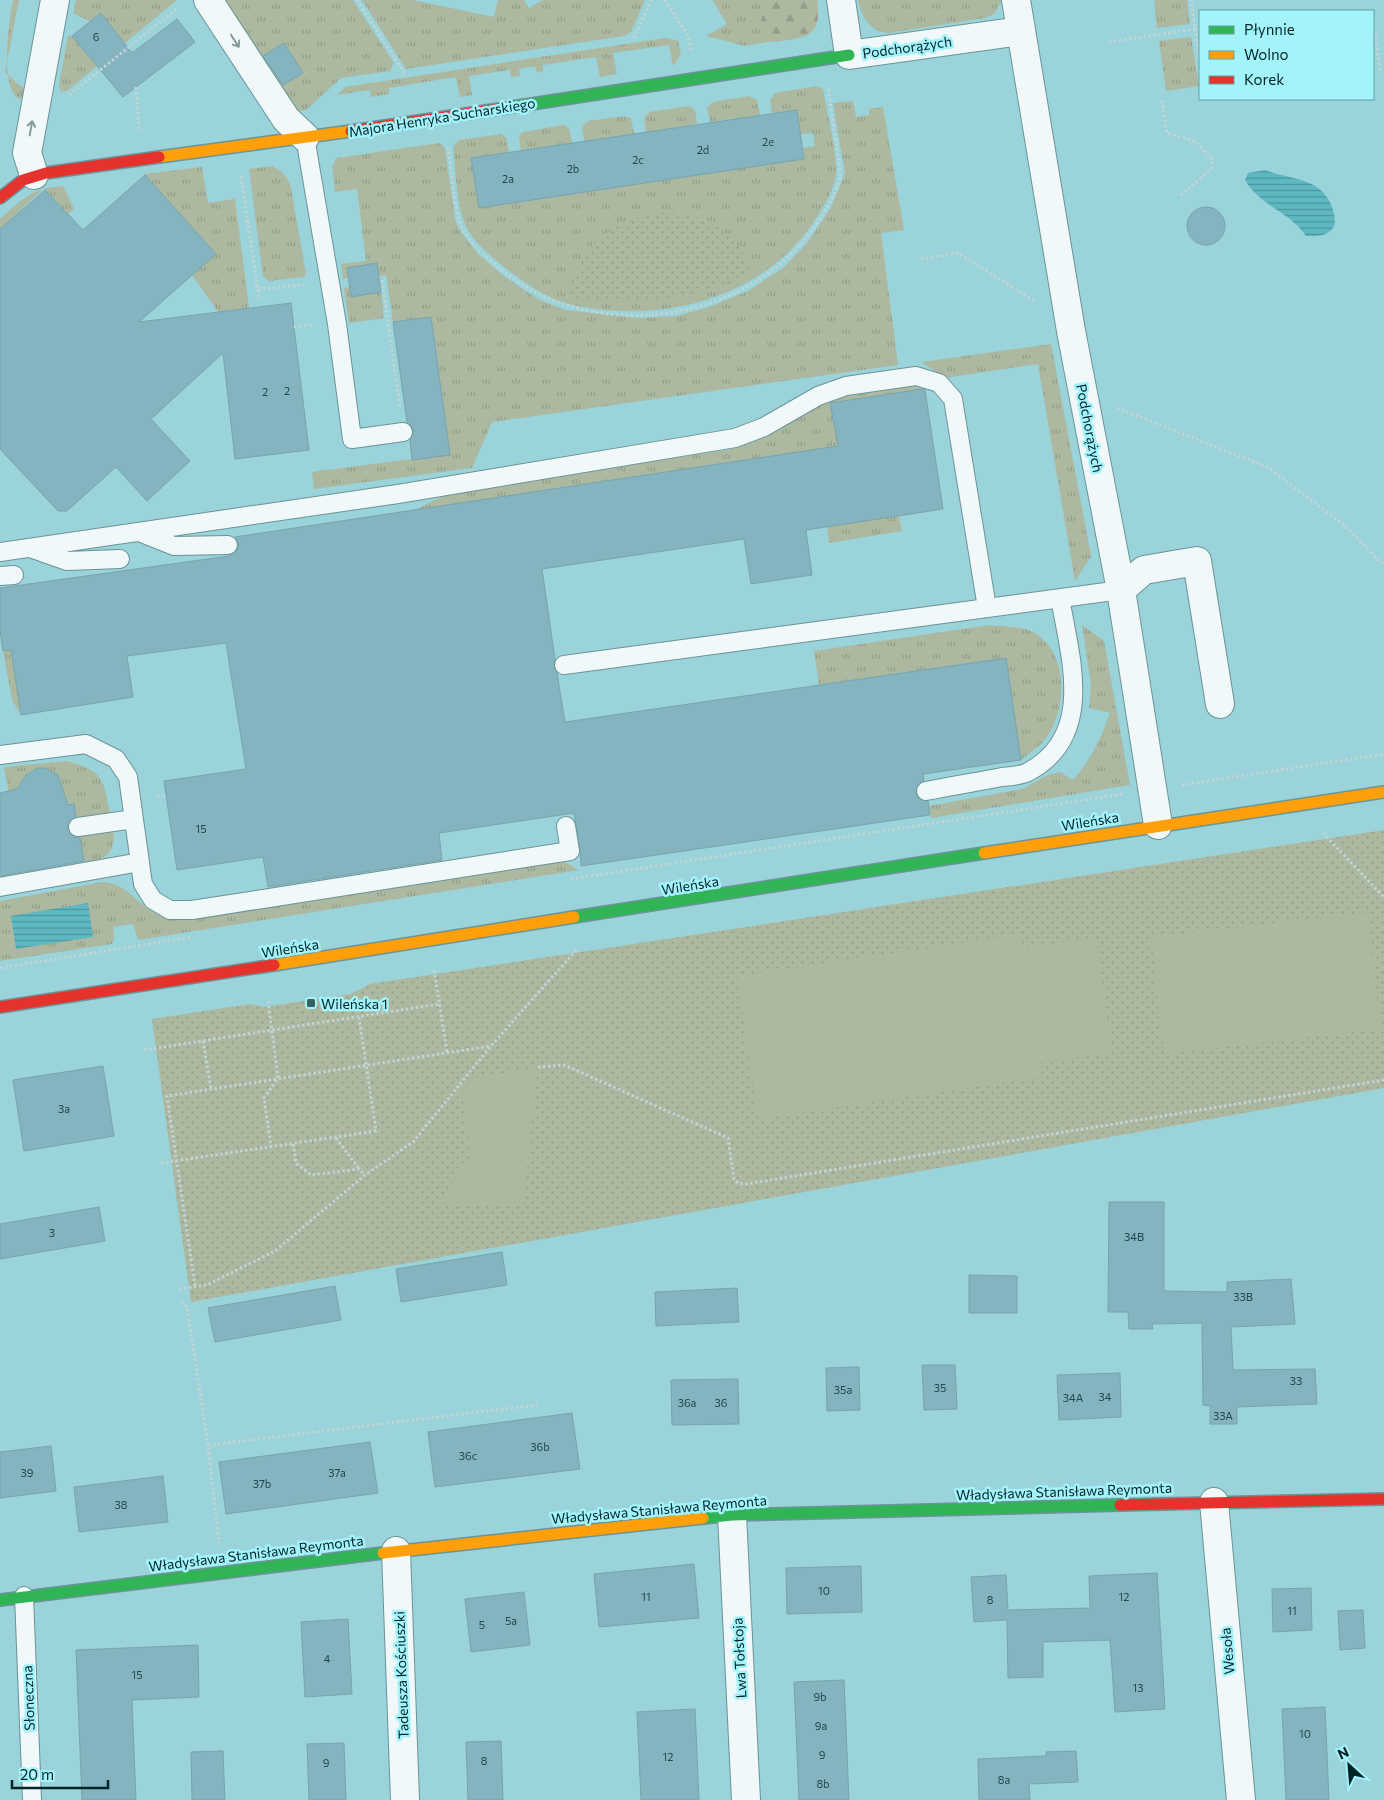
<svg xmlns="http://www.w3.org/2000/svg" width="1384" height="1800" font-family="Commissioner,sans-serif">
	<style>
		.grass { fill: url(#grass-tufts) }
		.forest { fill: url(#forest-firs) }
		.park { fill: url(#park-dots) }
		.pitch { fill: #acb89f }
		.water { fill: url(#water-rules) }
		.building { fill: #83b4bf; stroke: #78a4ad }
		.lines { fill: none; stroke-linecap: round; stroke-linejoin: round }
		.lane-casing { stroke: #6a9498; stroke-width: 20 }
		.street-casing { stroke: #6a9498; stroke-width: 30 }
		.fast-casing { stroke: #6a9498; stroke-width: 14 }
		.slow-casing { stroke: #6a9498; stroke-width: 14 }
		.jam-casing { stroke: #6a9498; stroke-width: 14 }
		.path { stroke: #c1d4d6; stroke-width: 3; stroke-dasharray: 2.5 2.5; stroke-linecap: butt }
		.lane { stroke: #f0f8f9; stroke-width: 18 }
		.street { stroke: #f0f8f9; stroke-width: 28 }
		.fast { stroke: #30b455; stroke-width: 11 }
		.slow { stroke: #ff9f0a; stroke-width: 11 }
		.jam { stroke: #e5322d; stroke-width: 11 }
		.oneway { stroke: #84999a }
		.poi-dot { fill: #376165; stroke: #a3f3fb; stroke-width: 2 }
		.labels { text-anchor: middle; dominant-baseline: central; stroke-width: 5; stroke-linejoin: round; paint-order: stroke }
		.number-label { font-size: 11px; fill: #22484d }
		.street-label { font-size: 14px; fill: #012427; stroke: #a3f3fb }
		.poi-label { font-size: 14px; fill: #012427; stroke: #a3f3fb; text-anchor: start }
	</style>
	<defs>
		<pattern id="grass-tufts" width="24" height="20" patternUnits="userSpaceOnUse" patternTransform="scale(1.25)"><rect width="24" height="20" fill="#acb89f"/><path d="M3 7l-1-3M5 7V3M7 7l1-3M15 17l-1-3M17 17v-4M19 17l1-3" fill="none" stroke="#929e89"/></pattern>
		<pattern id="forest-firs" width="22" height="20" patternUnits="userSpaceOnUse" patternTransform="scale(1.25)"><rect width="22" height="20" fill="#acb89f"/><path d="M5 1l3.5 6h-7zM16 11l3.5 6h-7z" fill="#929e89"/></pattern>
		<pattern id="park-dots" width="8" height="8" patternUnits="userSpaceOnUse" patternTransform="scale(1.25)"><rect width="8" height="8" fill="#acb89f"/><path d="M2 2h.1M6 6h.1" fill="none" stroke="#929e89" stroke-width="1.8" stroke-linecap="round"/></pattern>
		<pattern id="water-rules" width="6" height="5" patternUnits="userSpaceOnUse" patternTransform="scale(1.25)"><rect width="6" height="5" fill="#5fb8c1"/><path d="M0 2.5h6" fill="none" stroke="#4c959d"/></pattern>
	</defs>
	<rect width="100%" height="100%" fill="#9ad3d9"/>
	<path class="grass" d="M13,0h6l-14,72 19,17 -1,8 -4,2c-19,-12 -11,-73 -6,-99z
		M76,0h101l-109,90 -7,2 -2,-7 9,-50 4,1 19,23 28,-22 -18,-24 -10,9 -18,-9z
		M218,0h135l41,63 -4,8 -49,7 -35,32 -13,2z
		M362,0h50l82,17 4,-17h26l5,8 14,-8h102l-14,32 -7,4 -218,33z
		M712,0h105c2,15 3,24 -9,35l-63,11 -39,-10 21,-12z
		M858,0h144l-8,14 -9,4 -96,15c-19,-1 -28,-17 -31,-33z
		M1156,0h31l3,24 -33,4 -3,-27z
		M1191,37l8,49 -33,5 -7,-50z
		M666,38l12,3 3,13 -8,12 -4,-21 -56,8 4,21 -17,3 -4,-20 -53,8v6l-6,2 -2,-7 -16,3 1,7 -9,1 -1,-7 -41,6 3,19 -12,2 -4,-20 -67,11v6l-18,3 -1,-7 -33,5 8,-8z
		M817,86l6,3c3,18 16,72 13,86 -3,18 -15,36 -25,51 -53,74 -152,98 -238,79 -24,-5 -47,-21 -66,-36 -14,-11 -29,-23 -38,-37 -13,-20 -13,-61 -16,-85l6,-7 42,-6 5,3 3,15 -38,6 8,50 325,-49 -1,-11 12,-2 -2,-13 -12,1 -4,-24 -25,3 -2,-14 6,-6z
		M749,96l8,4 3,15 -50,7 -3,-14 6,-6z
		M853,101l3,16 13,-2v-6l14,-2 21,123 -23,3 17,132 -406,57 -20,46 -158,21 -2,-17 138,-18 -19,-137 -38,5 -7,-47 -8,1 -2,-12 -29,4 1,10 -5,1 -2,-15 25,-3 -9,-72 -22,3 -3,-26 5,-8 102,-15 6,5 10,71 5,12 19,24 26,22 33,22 27,11 75,8 36,-2 33,-9 39,-16 35,-23 25,-26 23,-35 14,-33 -12,-71z
		M689,106l6,4 2,14 -51,8 -2,-15 6,-5z
		M624,116l7,2 3,16 -50,7 -2,-15 6,-5z
		M564,125l5,3 3,15 -51,7 -2,-14 4,-4z
		M272,166l10,6 8,11 16,91 -2,3 -35,4 -6,-4 -14,-108z
		M202,167l6,36 27,-4 14,109 -31,4 -26,-37 24,-21 -72,-80z
		M63,186l11,23 -6,5 -24,-26 -44,41v-10c22,-20 32,-31 63,-33z
		M350,287l1,10 30,-5 3,26 -35,5 -5,-35z
		M1051,344l40,212 -16,25 -37,-217 -94,14 -22,-16z
		M907,387l18,1 -94,15 7,43 -425,65 38,-19 37,-7 239,-35 24,-7 23,-10 41,-27 24,-9z
		M899,516l3,15 -73,12 -2,-17z
		M990,625c14,2 33,1 45,8 34,21 32,75 12,104 -6,9 -18,16 -26,23l-15,-102 -187,27 -5,-34z
		M1082,625l22,16 26,144 -199,33 -2,-12 93,-17 26,-14 12,-3 13,8c18,-20 28,-42 37,-67l-21,-5 2,-23z
		M11,650l10,65 -9,-15 -9,-49z
		M67,761c37,10 37,19 43,54l-33,5 -3,-16h-4l-9,-6c6,-18 -13,-38 -31,-26 -10,6 -14,23 -19,33l-7,-38z
		M113,828c3,25 -5,31 -29,35l-5,-30z
		M563,861l16,9 -441,70 -5,-16 -20,3 1,13 -2,4 -112,17v-60l103,-19c33,2 36,38 81,37z"/>
	<path class="forest" d="M768,0h49c6,39 -13,38 -45,42l-13,-15z"/>
	<path class="park" d="M658,212c49,1 71,15 96,58 -63,33 -115,34 -184,30 1,-8 2,-18 5,-26 14,-37 47,-54 83,-62z
		M1384,830v258l-1193,214 -39,-283 98,-15 14,3 87,-13 19,-10z"/>
	<path class="pitch" d="M1368,912l13,117 -217,25 -13,-117z
		M1021,934l2,14 73,-11 16,115 -72,11 2,14 -284,42 -21,-143z
		M538,1067l-15,140 -84,-4 31,-47 -8,-64 10,-14z"/>
	<path class="water" d="M1265,170c25,10 56,7 67,37 2,6 4,13 2,19 -5,11 -18,10 -28,10 -16,-24 -47,-31 -61,-56l3,-7z
		M88,903l5,34 -77,12 -5,-33z"/>
	<path class="building" d="M101,13l31,40 45,-34 18,23 -72,55 -51,-61z
		M284,43l19,30 -20,12 -20,-29z
		M797,110l7,49 -325,49 -8,-50z
		M145,175l71,79 -77,68 152,-19 18,147 -74,9 -12,-106 -72,66 39,42 -43,40 -31,-34 -49,44h-9l-58,-62v-220l45,-39 38,40z
		M1187 226a19 19 0 1 1 38 0a19 19 0 1 1-38 0Z
		M377,263l4,29 -30,5 -4,-29z
		M431,317l19,138 -38,5 -2,-20 3,-10 -6,-8 -14,-100z
		M922,389l3,1 18,119 -137,21 6,45 -61,9 -7,-45 -202,30 13,90 -1,8 3,6 8,49 441,-64 15,102 -98,14 1,6 -5,3 -3,10 2,5 10,3 2,14 -349,51 -1,-17 -6,-36 -135,20 3,27 -174,27 -5,-30 -86,13 -13,-89 82,-12 -20,-126 -99,13 6,41 -112,18 -10,-65 -8,1 -3,-20v-43l229,-32 8,-6 2,-6 -4,-7 603,-91 -8,-43z
		M38,768h7l13,7 10,30 6,-1 2,13 -8,6v6l6,8 6,1 4,23 -84,15v-83l17,-4 9,-14z
		M103,1066l11,70 -90,15 -11,-71z
		M1109,1202h55v89l63,1v-10l64,-3 4,45 -64,3 2,43 82,-1 2,35 -80,3v17h-27v-18l-7,-1 -1,-82 -50,1 1,5h-24l-1,-17h-20z
		M99,1207l6,34 -105,18v-35z
		M502,1252l5,33 -106,17 -5,-33z
		M969,1275l48,1v37h-48z
		M335,1286l6,34 -126,22 -7,-34z
		M737,1288l2,34 -83,4 -1,-34z
		M922,1365h33l2,44 -33,1z
		M859,1367l1,43 -33,1 -1,-43z
		M1120,1373l1,44 -62,3 -2,-45z
		M738,1379l1,45 -67,1 -1,-45z
		M572,1413l8,56 -145,18 -7,-55z
		M370,1442l8,51 -152,21 -7,-52z
		M51,1446l5,45 -56,7v-46z
		M163,1476l5,46 -89,10 -5,-45z
		M694,1564l5,54 -100,9 -5,-53z
		M861,1566l1,46 -75,2 -1,-46z
		M1157,1573l8,136 -50,3 -5,-72 -67,2v35l-35,1 -1,-58 -33,2 -3,-45 35,-2 2,35 82,-2 -1,-32z
		M1311,1588l1,42 -39,2 -1,-43z
		M524,1592l6,53 -59,7 -6,-53z
		M1363,1610l2,38 -25,2 -2,-39z
		M348,1619l4,75 -47,3 -4,-75z
		M198,1645l1,52 -67,3 4,100h-54l-6,-150z
		M844,1680l5,120h-50l-5,-118z
		M1325,1707l4,93h-43l-4,-91z
		M695,1709l4,91h-58l-4,-88z
		M501,1741l2,59h-35l-2,-58z
		M344,1743l2,57h-37l-2,-56z
		M223,1751l2,49h-33l-1,-48z
		M1076,1751l2,31 -49,2 1,16h-51l-1,-41 68,-3v-4z"/>
	<g class="lines">
		<g class="lane-casing">
			<path id="lane" d="M305,137l32,187 15,115 51,-7
				M139,532l35,14 54,-1
				M33,549l34,12 53,-2
				M0,552l398,-58 337,-56 29,-11 54,-31 28,-10 70,-10 23,7 14,16 34,209
				M0,576l14,-1
				M564,665l557,-75
				M0,755l86,-11 30,15 12,18 15,107 10,16 17,10h22l378,-59 -4,-25
				M926,791c25,-5 50,-9 76,-14 8,-1 19,-1 26,-5 68,-36 42,-115 32,-174
				M78,827l56,-8
				M0,887l140,-25
				M24,1596l8,204"/>
		</g>
		<g class="street-casing">
			<path id="street" d="M208,0l78,119 19,18
				M841,0l8,55 172,-24
				M1016,0l55,331 50,259 37,235
				M34,175l-7,-22 28,-153
				M1121,590l23,-20 53,-9 23,143
				M1214,1502l27,298
				M732,1515l14,285
				M396,1551l9,249"/>
		</g>
		<g class="fast-casing">
			<path id="fast" d="M506,108l343,-53
				M574,917l410,-64
				M703,1518l29,-3 388,-10
				M0,1600l383,-47"/>
		</g>
		<g class="slow-casing">
			<path id="slow" d="M159,157l192,-26
				M984,853l400,-61
				M274,965l300,-48
				M383,1553l320,-35"/>
		</g>
		<g class="jam-casing">
			<path id="jam" d="M351,131l155,-23
				M0,198l23,-18 23,-7 113,-16
				M0,1007l274,-42
				M1120,1505l264,-6"/>
		</g>
		<path class="path" d="M357,0l48,74
			M665,0l24,37 2,13
			M1195,29l5,35
			M1375,33l5,38
			M634,38l17,-38
			M1109,42l86,-13 -4,-29
			M136,87l3,43
			M69,95l110,-88
			M1162,100l5,33 28,8 17,18 -1,10 -31,27
			M448,147c3,19 6,63 13,79 8,18 26,32 41,44 86,72 231,56 303,-31 14,-17 30,-39 35,-62 1,-7 -2,-18 -3,-26 -3,-21 -6,-42 -9,-64
			M241,176l18,122
			M921,259l37,-6 78,49
			M382,280l18,127
			M258,289l46,-4
			M294,327l18,-2
			M1117,408l150,59 77,58 40,41
			M1182,785l202,-31
			M157,796l9,-1
			M1323,833l61,64
			M571,879l552,-85
			M0,968l192,-31
			M434,970l13,82
			M268,1001l10,77 -14,20 7,49
			M203,1041l8,48
			M144,1050l295,-46
			M538,1067l26,-2 164,73 6,41 4,4 8,1 638,-104
			M336,1138l23,31
			M293,1144l3,19 15,12 48,-6 5,5
			M161,1163l215,-32 -17,-114
			M195,1286l-28,-190 324,-50
			M179,1289l28,-4 68,-34 90,-76 48,-33 78,-96 87,-98
			M181,1302l6,5 21,138 11,98
			M208,1445l329,-40"/>
		<use href="#lane" class="lane"/>
		<use href="#street" class="street"/>
		<use href="#fast" class="fast"/>
		<use href="#slow" class="slow"/>
		<use href="#jam" class="jam"/>
	</g>
	<defs><path id="oneway-shaft" d="M-6 0H5M1.5-3L5.5 0L1.5 3" fill="none" stroke-width="1.6" stroke-linecap="round" stroke-linejoin="round" transform="scale(1.25)"/></defs>
	<g class="oneway">
		<use href="#oneway-shaft" transform="translate(235 41) rotate(57)"/>
		<use href="#oneway-shaft" transform="translate(31 128) rotate(-80)"/>
	</g>
	<rect class="poi-dot" x="306" y="998" width="10" height="10" rx="2.5"/>
	<g class="labels">
		<g class="number-label">
			<text x="96" y="36">6</text>
			<text x="768" y="141">2e</text>
			<text x="703" y="149">2d</text>
			<text x="638" y="159">2c</text>
			<text x="573" y="168">2b</text>
			<text x="508" y="178">2a</text>
			<text x="287" y="390">2</text>
			<text x="265" y="391">2</text>
			<text x="201" y="828">15</text>
			<text x="64" y="1108">3a</text>
			<text x="52" y="1232">3</text>
			<text x="1134" y="1236">34B</text>
			<text x="1243" y="1296">33B</text>
			<text x="1296" y="1380">33</text>
			<text x="940" y="1387">35</text>
			<text x="843" y="1389">35a</text>
			<text x="1105" y="1396">34</text>
			<text x="1073" y="1397">34A</text>
			<text x="687" y="1402">36a</text>
			<text x="721" y="1402">36</text>
			<text x="1223" y="1415">33A</text>
			<text x="540" y="1446">36b</text>
			<text x="468" y="1455">36c</text>
			<text x="27" y="1472">39</text>
			<text x="337" y="1472">37a</text>
			<text x="262" y="1483">37b</text>
			<text x="121" y="1504">38</text>
			<text x="824" y="1590">10</text>
			<text x="646" y="1596">11</text>
			<text x="1124" y="1596">12</text>
			<text x="990" y="1599">8</text>
			<text x="1292" y="1610">11</text>
			<text x="511" y="1620">5a</text>
			<text x="482" y="1624">5</text>
			<text x="327" y="1658">4</text>
			<text x="137" y="1674">15</text>
			<text x="1138" y="1687">13</text>
			<text x="820" y="1696">9b</text>
			<text x="821" y="1725">9a</text>
			<text x="1305" y="1733">10</text>
			<text x="822" y="1754">9</text>
			<text x="668" y="1756">12</text>
			<text x="484" y="1760">8</text>
			<text x="326" y="1762">9</text>
			<text x="1004" y="1779">8a</text>
			<text x="823" y="1783">8b</text>
		</g>
		<g class="street-label">
			<text transform="translate(907 47) rotate(-8)">Podchorążych</text>
			<text transform="translate(442 117) rotate(-9)">Majora Henryka Sucharskiego</text>
			<text transform="translate(1090 428) rotate(79)">Podchorążych</text>
			<text transform="translate(1090 821) rotate(-9)">Wileńska</text>
			<text transform="translate(690 885) rotate(-9)">Wileńska</text>
			<text transform="translate(290 948) rotate(-9)">Wileńska</text>
			<text transform="translate(1064 1491) rotate(-2)">Władysława Stanisława Reymonta</text>
			<text transform="translate(659 1509) rotate(-5)">Władysława Stanisława Reymonta</text>
			<text transform="translate(256 1553) rotate(-7)">Władysława Stanisława Reymonta</text>
			<text transform="translate(1227 1651) rotate(-95)">Wesoła</text>
			<text transform="translate(739 1658) rotate(-93)">Lwa Tołstoja</text>
			<text transform="translate(401 1675) rotate(-92)">Tadeusza Kościuszki</text>
			<text transform="translate(28 1698) rotate(-92)">Słoneczna</text>
		</g>
		<g class="poi-label">
			<text x="321" y="1003">Wileńska 1</text>
		</g>
	</g>
	<rect x="1199" y="10" width="175" height="90" fill="#a3f3fb" stroke="#62a0a6"/>
	<rect x="1209" y="26" width="25" height="8" fill="#30b455" stroke="#62a0a6"/>
	<text x="1244" y="35" font-size="15" fill="#012427">Płynnie</text>
	<rect x="1209" y="51" width="25" height="8" fill="#ff9f0a" stroke="#62a0a6"/>
	<text x="1244" y="60" font-size="15" fill="#012427">Wolno</text>
	<rect x="1209" y="76" width="25" height="8" fill="#e5322d" stroke="#62a0a6"/>
	<text x="1244" y="85" font-size="15" fill="#012427">Korek</text>
	<g transform="translate(1349 1765) rotate(334)" stroke="#a3f3fb" stroke-width="4" paint-order="stroke">
	<path d="M0-4L9 19L0 12L-9 19Z" fill="#012427"/>
	<text y="-8" font-size="14" font-weight="bold" text-anchor="middle" fill="#012427">N</text>
	</g>
	<path d="M12 1780v8h96v-8" fill="none" stroke="#012427" stroke-width="2.5"/>
	<text x="20" y="1780" font-size="15" fill="#012427" stroke="#a3f3fb" stroke-width="4" paint-order="stroke">20 m</text>
</svg>
